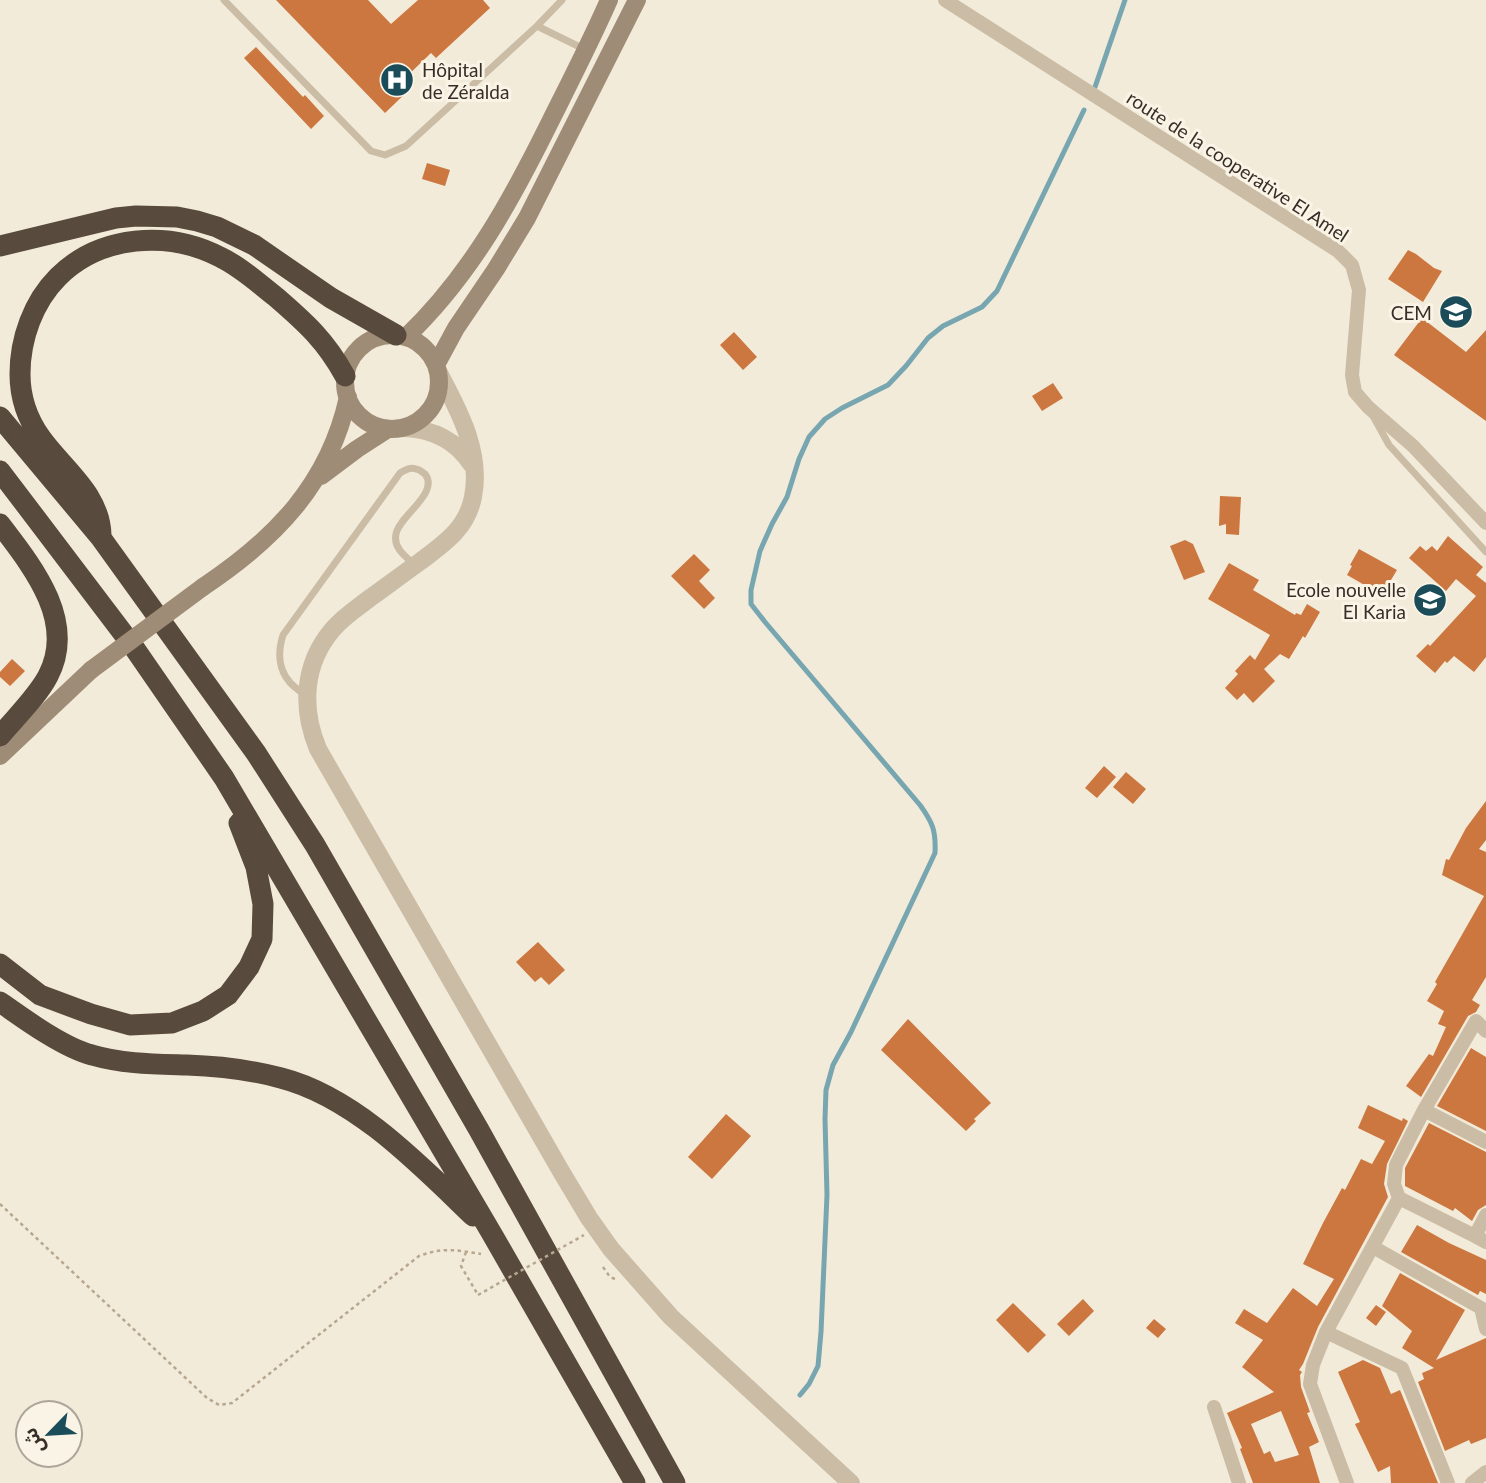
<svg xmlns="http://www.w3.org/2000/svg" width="1486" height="1483" font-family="Lato,'Noto Sans Arabic',sans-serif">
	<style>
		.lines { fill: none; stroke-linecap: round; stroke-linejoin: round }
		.stream { stroke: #77a6b1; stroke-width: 5 }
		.building { fill: #cc773f; fill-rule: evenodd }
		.path { stroke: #b7a78f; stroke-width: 2.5; stroke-dasharray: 3.5 3.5; stroke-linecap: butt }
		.service { stroke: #cbbda5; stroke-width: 7 }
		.minor { stroke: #cbbda5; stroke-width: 14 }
		.tertiary { stroke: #cbbda5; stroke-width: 18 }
		.secondary { stroke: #9f8c76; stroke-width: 18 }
		.motorway { stroke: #584a3d; stroke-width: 21 }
		.path-bridge { stroke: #b7a78f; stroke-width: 2.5; stroke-dasharray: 3.5 3.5; stroke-linecap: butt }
		.secondary-bridge { stroke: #9f8c76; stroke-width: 18 }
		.labels { text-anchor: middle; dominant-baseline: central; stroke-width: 6; stroke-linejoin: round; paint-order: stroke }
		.poi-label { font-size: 19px; fill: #372e27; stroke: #faf4e6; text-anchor: end }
		.street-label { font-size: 19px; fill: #372e27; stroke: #faf4e6 }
	</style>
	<rect width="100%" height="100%" fill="#f3ebda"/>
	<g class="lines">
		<path class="stream" d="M1095,87l30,-87
			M800,1395l9,-11 9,-18 3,-34 6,-137 -2,-76 1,-29 7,-25 18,-33 84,-179c1,-22 -2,-30 -15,-48l-155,-183 -14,-18v-14l9,-39 12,-27 15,-27 12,-38 10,-22 16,-18 17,-11 46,-23 18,-19 22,-28 15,-12 39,-19 15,-16 87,-181"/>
	</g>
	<path class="building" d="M276,0h92l23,24 27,-24h65l7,8 -54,50 -5,-5 -28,27 8,8 -26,25z
		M256,47l47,50 2,-2 19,21 -13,13 -67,-71z
		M427,163l23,7 -5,16 -23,-7z
		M1408,250l8,4 18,14 8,3 -19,31 -35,-23z
		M1422,318l44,34 20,-22v91l-92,-66z
		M734,332l23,25 -14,13 -23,-25z
		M1053,383l10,15 -21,13 -10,-15z
		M1220,496l21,1 -2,38 -13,-1v-10l-7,2z
		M1448,536l35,31 -7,8 10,8v74l-12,15 -20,-16 -7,7 -2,-2 -10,12 -19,-17 12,-12 2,2 46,-50 -20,-17 -10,12 -37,-33 11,-12 6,5 6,-5 5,5z
		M1185,540l8,4 12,28 -21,8 -14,-34z
		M1359,549l38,21 -15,25 -35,-20 5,-9 -2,-1z
		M694,554l16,16 -11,11 16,17 -11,11 -33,-33z
		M1229,563l30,17 -6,10 42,25 1,-2 5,2 6,-11 13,8 -15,26 -2,-2 -14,23 -9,-5 -16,15 11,12 -22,22 -9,-10 -7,7 -12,-12 13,-14 -3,-3 15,-16 5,5 15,-25 -62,-36z
		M12,659l13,12 -15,15 -10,-9v-5z
		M1104,766l12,11 -19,21 -12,-10z
		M1126,772l20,17 -13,15 -20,-17z
		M1486,801v39l-7,9 7,3v125l-14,23 8,5 -4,7 -8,4 -47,81 -15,-11 23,-32 4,2 13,-29 -8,-3 6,-13 -17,-10 10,-17 -2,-2 49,-86 -42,-21 4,-16 3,1 17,-32z
		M538,942l27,28 -16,15 -8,-8 -6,5 -19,-20z
		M908,1019l83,84 -17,16 2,2 -10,10 -85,-81z
		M1471,1048l15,9v74l-49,-25z
		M1368,1105l34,16 1,-3 5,3 -21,43 -3,20 4,13 -70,130 -15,37 -4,6 3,2 -2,3 1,12 9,25 -3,1 12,29 -10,5 11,36h-67l-13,-34 2,-1 -15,-35 47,-21 -32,-25 21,-27 -28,-17 9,-14 23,14 26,-35 24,18 17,-27 -31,-15 20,-41 19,-35 3,2 16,-31 11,5 13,-23 -27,-13zM1281,1411l18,44 -24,7 -5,-11 -6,3 -13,-30z
		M726,1114l25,22 -39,43 -24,-22z
		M1429,1123l57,29v53l-8,5 -6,11 -17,-13 -2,3 -48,-25v-18z
		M1417,1225l32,18 37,17v34l-6,-3 -2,4 -77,-43z
		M1400,1273l65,37 -29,50 50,-22v100l-15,6 -2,-4 -24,11 -27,-69 6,-3 -2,-6 12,-5 -32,-20 10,-17 -30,-25z
		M1083,1299l11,12 -25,25 -12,-12z
		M1013,1303l33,32 -18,18 -32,-33z
		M1376,1305l10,7 -10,14 -10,-8z
		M1154,1319l12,10 -8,9 -12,-10z
		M1363,1360l17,8 11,26 9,-4 38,93h-47l-1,-17 -12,6 -23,-48 5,-2 -22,-50z"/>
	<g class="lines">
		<path class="path" d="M0,1204l207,194 12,7 13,-2 187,-147c24,-9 38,-6 62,-2
			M466,1252l-5,14 17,29
			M603,1267l7,10 5,2"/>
		<path class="service" d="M224,0l147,151 14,4 21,-9 131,-120 25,-26
			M537,26l47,23
			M1373,416l16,29 97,107
			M306,695c-25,-14 -31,-34 -23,-60l117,-162c5,-3 10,-6 16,-4 3,0 6,3 9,5 15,19 -26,42 -29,60 -3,14 9,22 19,31"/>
		<path class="minor" d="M945,0l393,251 14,14 7,25 -7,85 3,17 13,15 45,39 73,77
			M1424,1110l62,32
			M1399,1198l-5,-14 2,-19 28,-55 52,-89 10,10
			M1486,1215l-11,21 11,6
			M1373,1247l108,61 5,21
			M1326,1332l76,36 46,115
			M1214,1407l25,76
			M1347,1483l-37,-99 3,-19 13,-33 73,-134 76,38
			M1472,1483l14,-11"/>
		<path class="tertiary" d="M438,371c20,38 44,80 35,126 -6,31 -28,46 -52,64 -17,12 -34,25 -51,37 -13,10 -27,19 -37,31 -30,35 -32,79 -15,120l244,424 27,45 22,31 60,68 180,166
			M404,428c29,1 52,12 68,37"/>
		<path class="secondary" d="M345 382a47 47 0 1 1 94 0a47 47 0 1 1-94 0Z
			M406,337c65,-62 106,-138 145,-217 20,-40 40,-79 58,-120
			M436,365l20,-37 40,-59 31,-51 110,-218
			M321,476l36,-27 31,-20
			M203,587c72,-48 126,-103 145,-190
			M0,756l91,-86"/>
		<path class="motorway" d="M0,246l116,-28 20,-2 41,1 20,4 20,6 37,18 77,53 65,37
			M0,417l101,121 155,215 59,92 164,285 196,353
			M0,471l135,178 89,129 268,456 143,249
			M0,524c32,42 77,97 48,152 -11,21 -33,42 -48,60
			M101,535c-1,-41 -37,-65 -60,-97 -13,-18 -21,-41 -21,-64 0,-35 13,-72 38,-97 42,-42 110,-47 162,-20 21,10 38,26 56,40 30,26 50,44 69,79
			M0,964l40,31 51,19 39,11 42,-2 31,-12 25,-16 21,-28 13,-28 1,-35 -7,-37 -17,-44
			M0,1002c24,17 64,46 92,53 31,9 62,9 95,10 31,1 64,5 94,13 74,19 139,87 192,138"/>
		<path class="path-bridge" d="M478,1295l106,-60"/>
		<path class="secondary-bridge" d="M91,670l112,-83"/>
	</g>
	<defs>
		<g id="hospital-disc" transform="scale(1.75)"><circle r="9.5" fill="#1a4c5a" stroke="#faf4e6"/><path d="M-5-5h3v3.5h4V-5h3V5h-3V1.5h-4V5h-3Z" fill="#fff"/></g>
		<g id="school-disc" transform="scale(1.75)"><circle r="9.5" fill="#1a4c5a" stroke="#faf4e6"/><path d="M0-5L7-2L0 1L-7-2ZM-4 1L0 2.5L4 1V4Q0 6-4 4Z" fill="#fff"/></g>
	</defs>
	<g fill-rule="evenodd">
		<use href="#hospital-disc" x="397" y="80"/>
		<use href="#school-disc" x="1456" y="312"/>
		<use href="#school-disc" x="1430" y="600"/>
	</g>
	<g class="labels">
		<g class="poi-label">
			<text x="422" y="69" text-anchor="start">Hôpital<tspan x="422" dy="22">de Zéralda</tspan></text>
			<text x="1432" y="312">CEM</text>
			<text x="1406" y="589">Ecole nouvelle<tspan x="1406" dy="22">El Karia</tspan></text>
		</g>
		<g class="street-label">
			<text transform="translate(1238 166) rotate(33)">route de la cooperative El Amel</text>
		</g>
	</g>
	<g transform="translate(49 1434) rotate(245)"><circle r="33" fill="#faf4e6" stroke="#aca59a" stroke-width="2"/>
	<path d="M0-5L12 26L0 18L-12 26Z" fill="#1a4c5a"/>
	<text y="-10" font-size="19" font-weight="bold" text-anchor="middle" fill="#372e27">ش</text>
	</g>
</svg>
